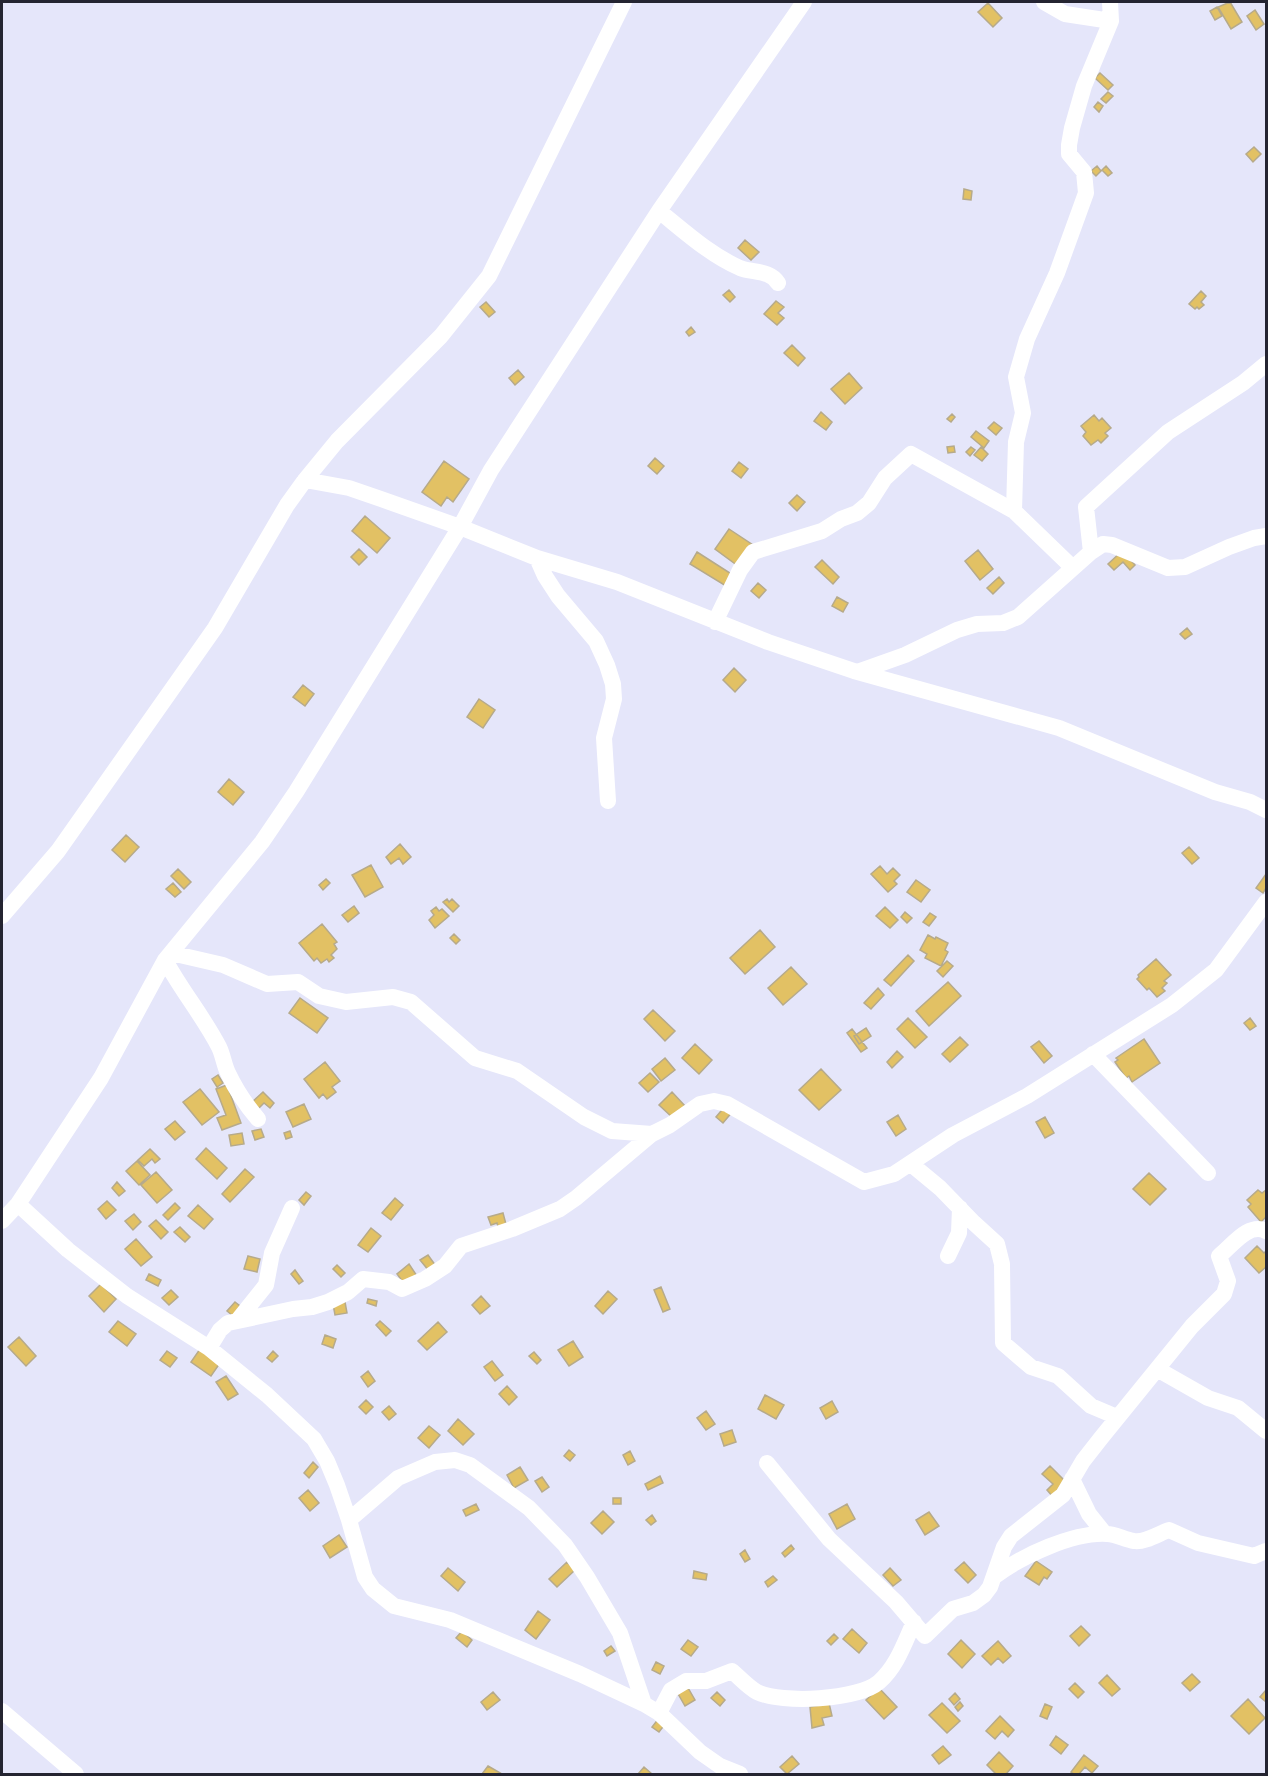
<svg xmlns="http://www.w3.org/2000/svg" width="1268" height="1776" font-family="'Exo 2',sans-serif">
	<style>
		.building { fill: #e2c164; stroke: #b6aa8a; stroke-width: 1.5 }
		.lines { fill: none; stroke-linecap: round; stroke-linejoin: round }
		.street { stroke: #fff; stroke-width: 16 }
	</style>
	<rect width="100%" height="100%" fill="#e5e6fa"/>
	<path class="building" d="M1230,2l12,20 -11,7 -13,-22z
		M988,3l14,15 -9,9 -15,-15z
		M1217,7l5,9 -7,4 -5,-9z
		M1255,10l9,14 -8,6 -9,-14z
		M1100,73l13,12 -5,5 -13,-12z
		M1108,92l5,4 -7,7 -5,-4z
		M1098,102l5,4 -4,6 -5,-5z
		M1254,147l7,7 -8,8 -7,-8z
		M1097,166l4,5 -5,5 -5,-5z
		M1106,166l6,7 -4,3 -6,-6z
		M964,189l8,2 -1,9 -8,-1z
		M745,240l14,12 -8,8 -13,-12z
		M729,290l6,7 -5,5 -7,-7z
		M1201,291l5,5 -5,6 3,3 -5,4 -2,-2 -2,2 -6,-5z
		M776,301l8,6 -6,6 6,5 -7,7 -13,-11z
		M486,302l9,10 -6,5 -9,-10z
		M691,327l4,5 -6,4 -3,-4z
		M792,345l13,13 -7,8 -14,-13z
		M518,370l6,7 -9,8 -6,-7z
		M849,373l13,15 -17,16 -14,-15z
		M821,412l11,10 -6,8 -12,-9z
		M952,414l3,3 -4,5 -4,-3z
		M1094,415l5,6 3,-3 9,10 -6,5 3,3 -7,7 -3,-3 -7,5 -8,-9 3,-4 -5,-6z
		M994,422l8,6 -6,7 -8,-7z
		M976,431l13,10 -5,7 -13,-11z
		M954,446l1,6 -7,1 -1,-6z
		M971,447l4,3 -5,6 -4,-4z
		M981,447l7,7 -6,7 -8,-6z
		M655,458l9,8 -7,8 -9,-8z
		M444,461l25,18 -16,23 -6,-5 -6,9 -19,-14z
		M739,462l9,7 -7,9 -9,-7z
		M797,495l8,7 -8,9 -8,-8z
		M365,516l25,22 -13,15 -25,-22z
		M729,529l24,16 -15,21 -23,-17z
		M359,549l8,8 -8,8 -8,-8z
		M978,550l15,19 -13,11 -15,-19z
		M1122,551l13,14 -5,5 -7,-8 -9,8 -6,-6z
		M697,552l36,23 -7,11 -36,-22z
		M822,560l17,17 -6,7 -18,-17z
		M999,577l5,6 -11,11 -6,-6z
		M758,583l8,7 -7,8 -8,-7z
		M837,597l11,6 -5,9 -11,-6z
		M1187,628l5,6 -7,5 -5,-5z
		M734,668l12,12 -11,12 -12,-12z
		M303,685l11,9 -9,12 -12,-9z
		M479,699l16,11 -12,18 -16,-11z
		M229,779l15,13 -11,13 -15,-13z
		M126,835l13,12 -14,15 -13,-12z
		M400,844l11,13 -8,7 -4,-6 -8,6 -5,-7z
		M1189,847l10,11 -7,6 -10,-11z
		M371,865l12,22 -18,10 -13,-22z
		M880,866l7,8 6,-6 7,7 -6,6 3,3 -9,8 -17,-18z
		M178,869l13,13 -7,7 -13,-13z
		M1266,874v14l-3,5 -7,-5z
		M326,879l4,4 -7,7 -4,-5z
		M916,880l14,10 -9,12 -14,-10z
		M173,883l8,9 -6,5 -9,-8z
		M447,899l2,3 3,-3 7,7 -6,6 -10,-10z
		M354,906l5,7 -11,9 -6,-7z
		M436,907l3,4 3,-2 7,7 -14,12 -6,-8 5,-5 -3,-4z
		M885,907l13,13 -8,8 -14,-12z
		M905,912l7,6 -5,5 -6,-6z
		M930,913l6,4 -7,9 -6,-4z
		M322,924l15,18 -3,2 3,5 -6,6 3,3 -5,4 -2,-3 -6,4 -4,-5 -3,3 -15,-18z
		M760,930l15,17 -30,27 -15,-16z
		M454,934l6,6 -4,4 -6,-6z
		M928,935l7,4 1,-2 12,6 -3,7 3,2 -7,14 -16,-8 2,-4 -7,-4z
		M908,955l6,6 -23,25 -7,-6z
		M1156,959l15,16 -7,6 3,2 -5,5 3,3 -8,6 -8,-9 -2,2 -10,-11 2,-2 -1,-2z
		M947,961l6,5 -10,11 -6,-6z
		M791,967l16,17 -24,21 -15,-17z
		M948,982l13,14 -32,30 -13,-15z
		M878,988l6,7 -13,14 -7,-6z
		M300,998l28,20 -11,15 -28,-20z
		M653,1010l22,21 -10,10 -21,-22z
		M908,1018l19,19 -12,11 -18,-19z
		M1250,1018l6,8 -6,4 -6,-7z
		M866,1028l5,8 -12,8 -5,-8z
		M852,1029l15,19 -6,4 -14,-19z
		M960,1037l8,8 -18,17 -8,-8z
		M1144,1039l16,24 -28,19 -3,-6 -3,2 -11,-16 3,-2 -2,-2z
		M1039,1041l13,15 -8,7 -13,-16z
		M695,1044l17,16 -13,14 -17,-16z
		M897,1051l6,6 -11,11 -5,-6z
		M665,1058l10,12 -14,11 -9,-12z
		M325,1062l15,19 -8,6 4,5 -9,7 -4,-5 -4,4 -15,-19z
		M821,1069l20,21 -22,20 -20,-20z
		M650,1073l9,9 -11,10 -9,-9z
		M218,1075l5,8 -6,4 -5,-8z
		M227,1085l14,38 -19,7 -5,-12 9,-3 -10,-26z
		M200,1089l19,23 -17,13 -19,-23z
		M263,1092l11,11 -4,5 -6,-5 -6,6 -7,-6z
		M672,1092l14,15 -12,12 -15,-14z
		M304,1104l7,15 -18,8 -7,-15z
		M726,1105l7,6 -10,12 -7,-6z
		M898,1115l8,14 -10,7 -9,-14z
		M1045,1117l9,16 -9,5 -9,-16z
		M175,1121l10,11 -10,8 -10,-11z
		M261,1129l3,8 -9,3 -3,-9z
		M290,1131l2,6 -6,2 -2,-6z
		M242,1133l2,11 -13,2 -2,-11z
		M206,1148l21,20 -10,11 -21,-20z
		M150,1149l10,10 -5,4 -3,-4 -8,7 -6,-6z
		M137,1161l13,14 -11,10 -13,-14z
		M245,1169l9,8 -24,25 -8,-8z
		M156,1172l16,18 -15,13 -16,-18z
		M1149,1173l17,16 -16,16 -17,-16z
		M117,1182l8,9 -6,5 -7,-8z
		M1258,1190l4,3 4,-3v27l-5,5 -13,-15 3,-3 -4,-4z
		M306,1192l5,4 -7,9 -5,-5z
		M395,1198l8,7 -12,15 -9,-7z
		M107,1201l9,9 -10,9 -8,-10z
		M175,1203l5,5 -12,12 -5,-5z
		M198,1205l15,14 -9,10 -16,-13z
		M503,1213l4,15 -8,2 -2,-7 -6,2 -3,-8z
		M134,1214l7,8 -8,8 -8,-9z
		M156,1220l12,12 -7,7 -12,-13z
		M180,1227l10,10 -5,5 -11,-10z
		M371,1228l10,8 -13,16 -10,-7z
		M136,1239l16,18 -11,9 -16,-17z
		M1257,1246l7,7 2,-2v16l-7,6 -14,-15z
		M428,1255l8,11 -7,5 -9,-11z
		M248,1256l12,3 -3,13 -13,-3z
		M409,1264l8,12 -12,9 -8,-11z
		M337,1265l8,8 -4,4 -8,-8z
		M295,1270l8,11 -4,3 -8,-10z
		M149,1274l12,6 -3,6 -12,-6z
		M101,1284l15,15 -12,13 -15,-16z
		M661,1287l9,22 -7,3 -9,-22z
		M171,1290l7,7 -9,8 -7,-7z
		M608,1291l9,8 -14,15 -8,-8z
		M481,1296l9,10 -10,8 -8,-9z
		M368,1299l9,2 -1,5 -9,-3z
		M235,1302l5,4 -7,10 -6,-5z
		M345,1302l2,11 -12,2 -2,-11z
		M118,1321l18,13 -9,12 -18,-14z
		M380,1321l11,10 -5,5 -10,-11z
		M438,1322l9,10 -20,18 -9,-9z
		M325,1335l11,4 -3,9 -11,-4z
		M19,1337l17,19 -10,10 -18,-19z
		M573,1341l10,16 -14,9 -11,-16z
		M200,1349l20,14 -9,13 -20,-14z
		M167,1351l10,7 -7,9 -10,-7z
		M273,1351l5,5 -6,6 -5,-4z
		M534,1352l7,8 -4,4 -8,-8z
		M492,1361l11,14 -8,6 -11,-14z
		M368,1371l7,10 -7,6 -7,-10z
		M226,1376l12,18 -10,6 -12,-18z
		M507,1386l10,11 -8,8 -10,-11z
		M765,1395l19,10 -8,14 -18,-10z
		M366,1400l7,7 -7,7 -7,-7z
		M832,1401l6,11 -12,7 -6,-11z
		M389,1406l7,8 -7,6 -7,-8z
		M706,1411l9,13 -9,6 -9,-12z
		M458,1419l16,15 -11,11 -15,-14z
		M429,1426l11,9 -11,13 -11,-10z
		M732,1430l4,12 -12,4 -4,-12z
		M569,1450l6,5 -5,6 -6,-5z
		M630,1451l5,10 -7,4 -5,-10z
		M313,1462l5,5 -9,11 -5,-5z
		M1050,1466l17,17 -14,14 -6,-7 6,-6 -11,-10z
		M520,1467l8,13 -14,8 -7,-13z
		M660,1476l3,7 -15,7 -3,-6z
		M542,1477l7,10 -7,5 -7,-11z
		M308,1490l11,13 -9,8 -11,-13z
		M613,1498h8v6h-8z
		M476,1504l3,6 -13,6 -3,-6z
		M847,1504l8,15 -18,10 -8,-15z
		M603,1511l11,11 -12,12 -11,-11z
		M929,1512l10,14 -14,9 -9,-15z
		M652,1515l4,6 -5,4 -5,-5z
		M339,1535l8,12 -17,11 -7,-12z
		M791,1545l3,4 -9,8 -3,-4z
		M745,1550l5,9 -5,3 -5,-8z
		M1036,1561l16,11 -5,7 -3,-2 -5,8 -14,-9z
		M567,1562l8,8 -18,17 -8,-8z
		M964,1562l12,13 -8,8 -13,-13z
		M448,1568l17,14 -7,9 -17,-15z
		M890,1568l11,12 -8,6 -10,-11z
		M694,1571l13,3 -1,6 -13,-2z
		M773,1576l4,4 -9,7 -3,-5z
		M538,1611l12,9 -14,19 -11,-9z
		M1081,1626l9,9 -11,11 -9,-10z
		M852,1629l15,14 -8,10 -16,-14z
		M462,1631l10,9 -5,7 -11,-9z
		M834,1634l4,4 -7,7 -4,-4z
		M688,1640l10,7 -7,9 -10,-7z
		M961,1640l14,14 -13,14 -14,-14z
		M998,1641l13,15 -8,7 -5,-5 -7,7 -9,-9z
		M611,1646l4,5 -8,5 -3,-5z
		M656,1662l8,4 -4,8 -8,-4z
		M1192,1674l8,8 -10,9 -8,-8z
		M1107,1675l13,14 -8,7 -13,-13z
		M1075,1683l9,9 -6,6 -9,-9z
		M687,1686l8,14 -10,6 -8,-14z
		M879,1688l18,19 -13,12 -18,-19z
		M1266,1690v12l-6,-5z
		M493,1692l7,8 -13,10 -6,-8z
		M717,1692l8,8 -5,6 -9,-8z
		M955,1693l5,6 -6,6 -5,-6z
		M1248,1699l17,19 -16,16 -18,-18z
		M960,1702l3,4 -5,5 -3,-4z
		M829,1703l3,13 -10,2 2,7 -12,3 -2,-21z
		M942,1703l18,18 -13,12 -18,-18z
		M1045,1704l7,3 -5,12 -7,-3z
		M1000,1716l14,14 -6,7 -6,-6 -7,8 -9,-8z
		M659,1718l7,5 -7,9 -7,-5z
		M1056,1736l12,9 -7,9 -11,-9z
		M943,1746l8,9 -12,9 -7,-9z
		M999,1752l14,14 -7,8h-10l-9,-9z
		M1084,1755l14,11 -6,7 -7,-6 -6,7h-5l-3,-2z
		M792,1756l7,8 -12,10 -7,-7z
		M488,1766l14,8h-20z
		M644,1767l8,7h-14z"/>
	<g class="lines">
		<path class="street" d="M1044,2l21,12 46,7
			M659,211c25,20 51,44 81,57 13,5 30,2 38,15
			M305,480l44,8 32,11 79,28 77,31 80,24 151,60 86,29 205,57 156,64 35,10 16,8
			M1091,552l-5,-45 82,-75 75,-49 23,-19
			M537,558l8,18 13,20 38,45 11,24 6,19 1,15 -10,39 4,63
			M1073,568l-59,-57 2,-69 7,-29 -7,-36 11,-38 30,-66 29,-80 -2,-21 -15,-18v-9l3,-17 12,-42 27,-65 -1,-19
			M715,622l25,-52 13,-18 69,-21 19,-12 16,-6 12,-10 16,-25 26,-24 103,57
			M860,671l45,-16 52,-25 20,-6 26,-1 15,-6 73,-65 12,-8 9,1 56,23 17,-1 44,-20 25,-9 12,-2
			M2,916l56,-65 157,-223 72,-123 18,-25 32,-39 104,-105 48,-60 135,-274
			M171,953l52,12 44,19 31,-2 21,14 27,6 47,-5 18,5 64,56 42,13 67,46 28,14 40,3
			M165,960c16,30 38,56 54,87 4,8 5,18 9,26 8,17 18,32 30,46
			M1093,1054l115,119
			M911,1164l29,24 34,35 23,21 5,20 1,79 28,24 27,9 33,30 26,11
			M18,1204l50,46 59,46 82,52 58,47 47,44 13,22 10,24 12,35 16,57 8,12 21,17 56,14 130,54 64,30 15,9 41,39 20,14 20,8
			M2,1221l16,-17 83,-126 64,-118 97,-118 34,-50 164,-265 31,-57 168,-259 145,-209
			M948,1256l11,-23 1,-25
			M238,1320l28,-35 6,-32 20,-45
			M209,1348l11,-18 8,-7 65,-14 19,-2 16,-5 20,-10 15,-13 26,3 13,7 23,-10 20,-13 16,-20 51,-17 48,-20 16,-11 76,-64 18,-9 30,-21 14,-3 13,3 137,78 30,-8 59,-39 74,-39 145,-91 44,-35 50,-68
			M1157,1369l51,29 30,10 28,23
			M767,1463l62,76 67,63 29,34 28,-27 20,-6 11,-8 6,-8 14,-40 7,-11 52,-41 20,-34 18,-23 91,-112 32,-32 4,-13 -9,-25c13,-10 29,-34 47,-25
			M1072,1479l17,35 16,20
			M349,1520l49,-42 37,-16 20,-2 15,5 59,43 36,37 22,32 33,56 24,71
			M995,1576c27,-20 78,-44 112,-42 9,0 18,6 27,7 10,2 26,-8 35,-11l29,13 56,13 12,-5
			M2,1711l74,63
			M659,1713l12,-23 15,-9h20l26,-10c8,7 16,16 25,21 25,12 101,8 122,-10 18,-16 25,-38 35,-60"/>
	</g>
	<rect width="1268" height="1776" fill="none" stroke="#242431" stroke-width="6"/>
</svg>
